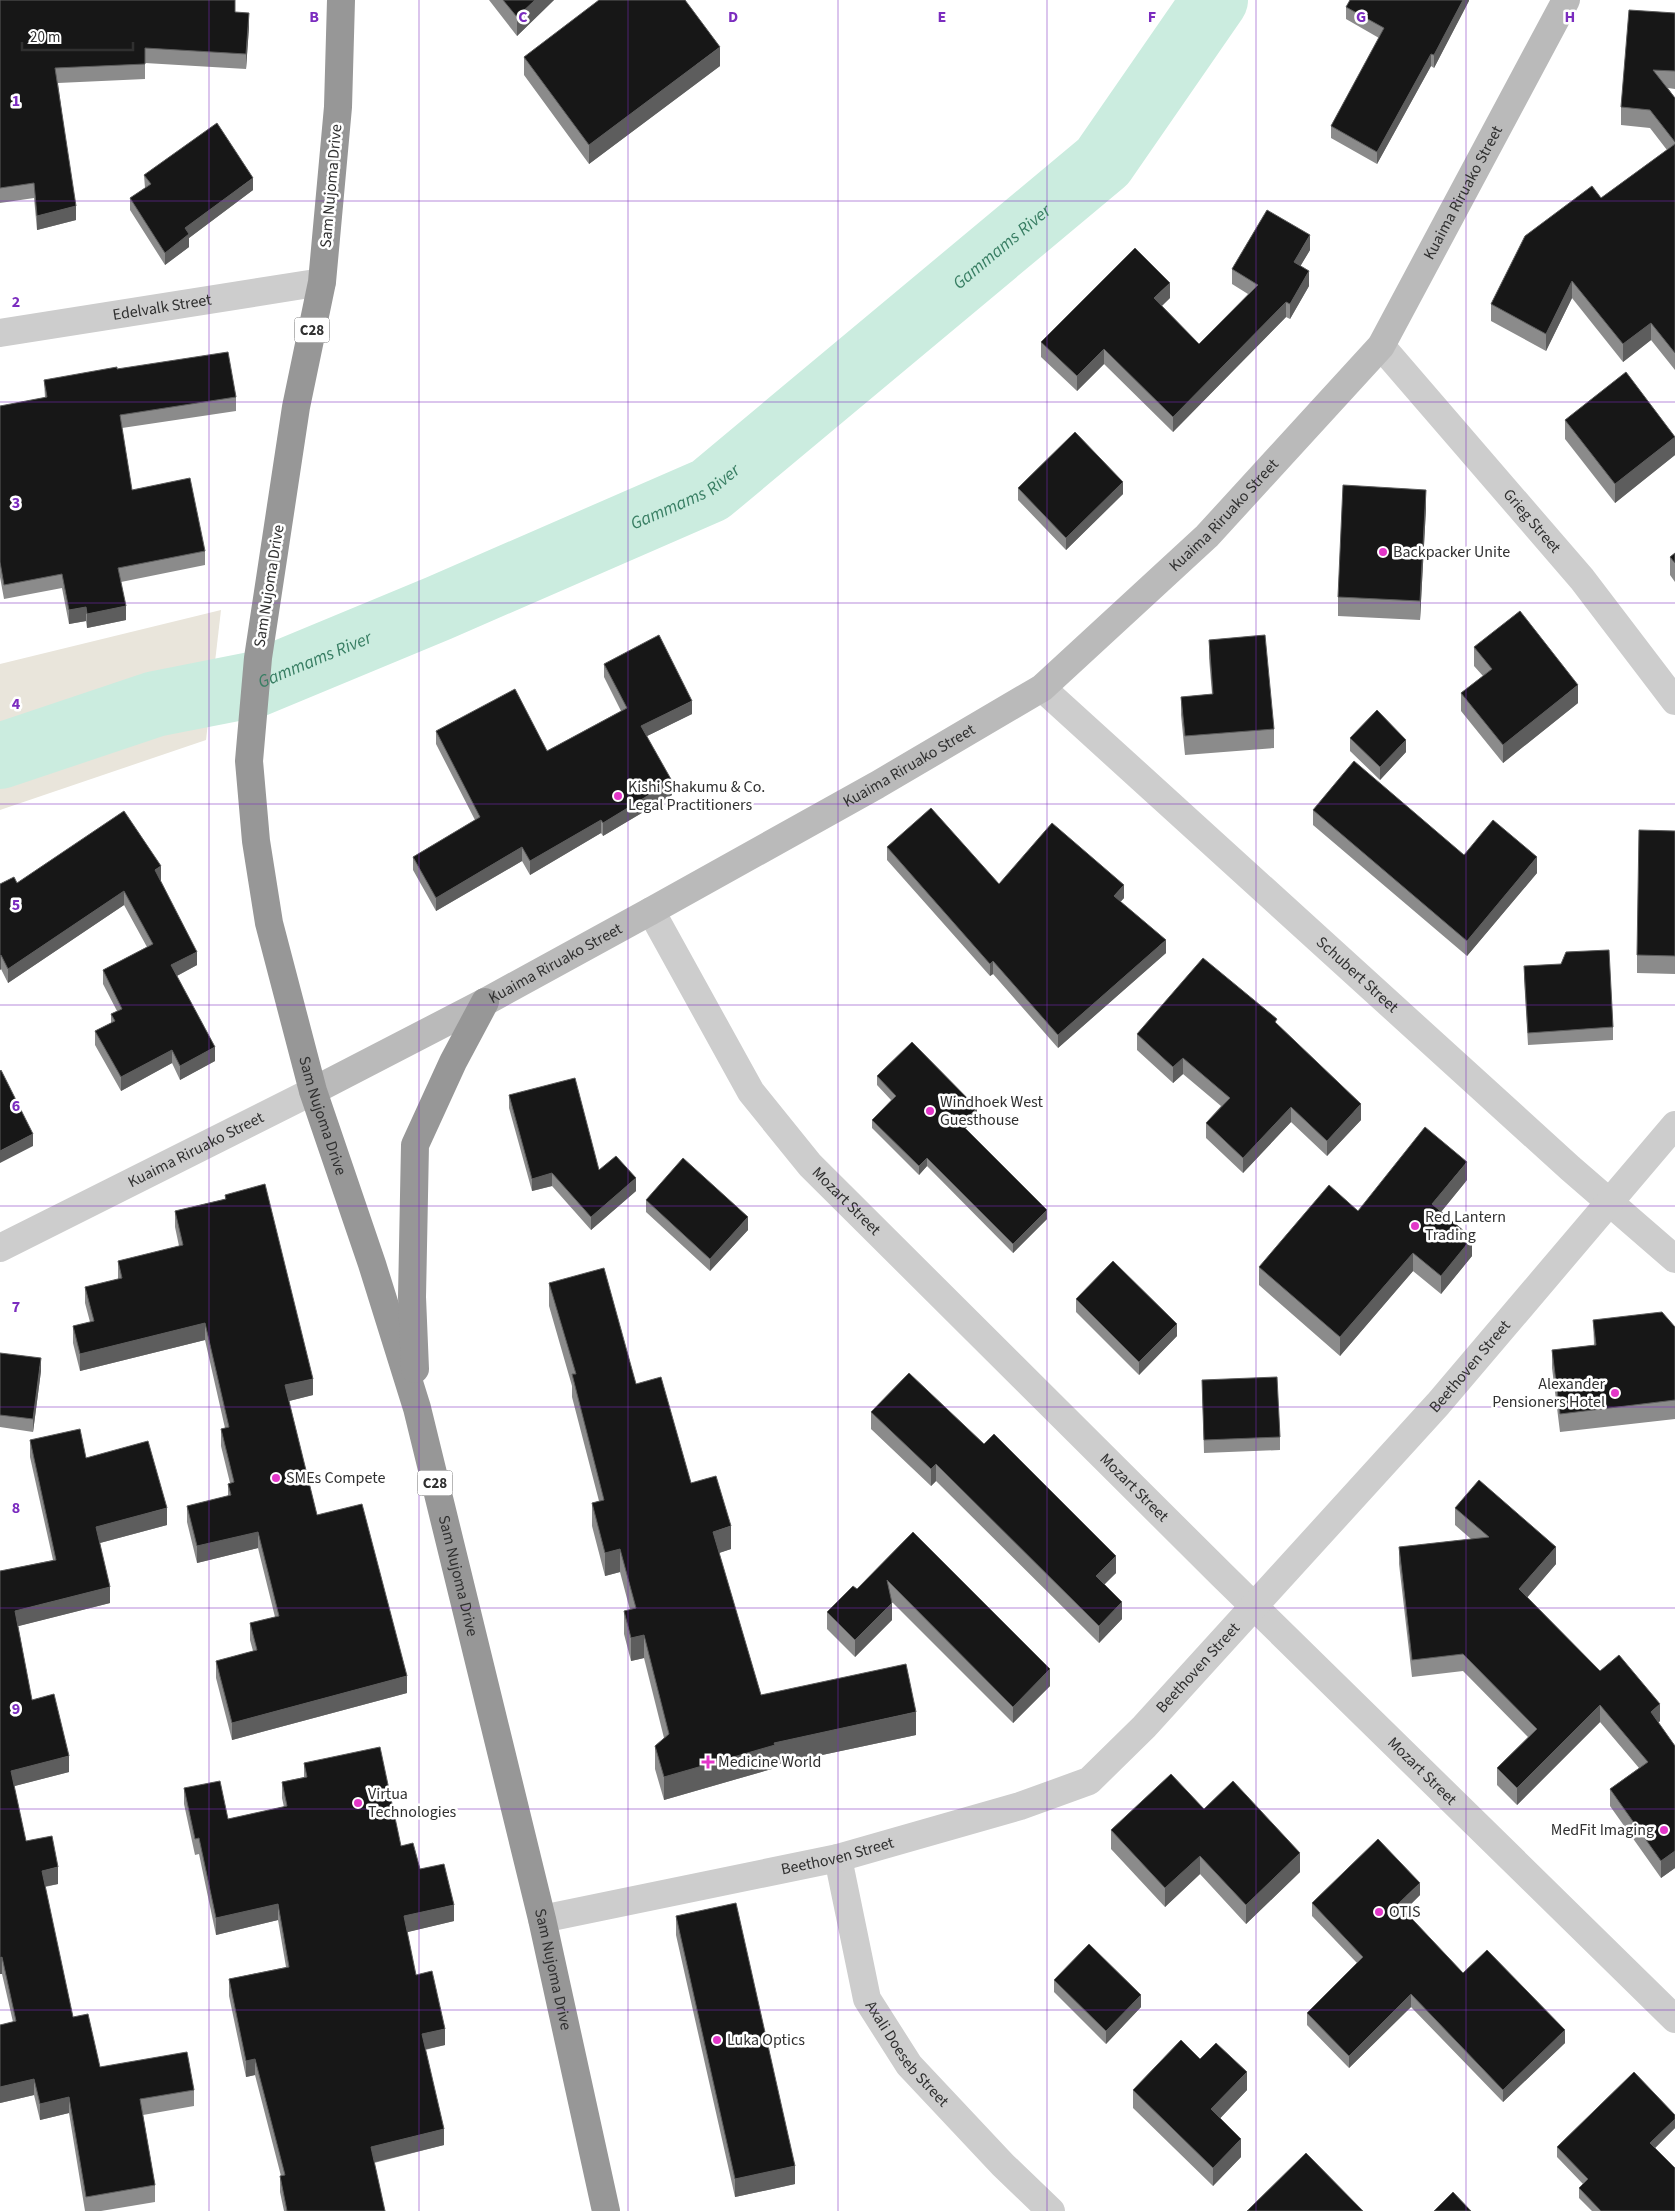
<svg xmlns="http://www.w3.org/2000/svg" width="1675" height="2211" font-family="'Source Sans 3',sans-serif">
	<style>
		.green { fill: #e9e5db }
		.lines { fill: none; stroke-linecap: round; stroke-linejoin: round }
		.river { stroke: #cbecdf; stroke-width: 66 }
		.street { stroke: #cdcdcd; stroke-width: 28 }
		.secondary { stroke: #bababa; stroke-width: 28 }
		.highway { stroke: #979797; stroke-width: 28 }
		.wall { fill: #8b8b8b }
		.shaded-wall { fill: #5d5d5d }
		.building { fill: #171717; stroke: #5d5d5d }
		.grid { fill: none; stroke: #7b2cbf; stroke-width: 1; stroke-opacity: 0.55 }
		.poi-dot { fill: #e236c8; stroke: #fff; stroke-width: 2 }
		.labels { text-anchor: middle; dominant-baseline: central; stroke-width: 5; stroke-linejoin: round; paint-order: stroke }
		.shield { fill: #fff; stroke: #6e6e6e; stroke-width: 1 }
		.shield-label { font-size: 15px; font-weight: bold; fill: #303030 }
		.street-label { font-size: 16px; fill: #303030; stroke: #fff }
		.poi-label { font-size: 16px; fill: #303030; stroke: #fff; text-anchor: start }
		.water-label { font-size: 18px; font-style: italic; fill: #387e63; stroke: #fff }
		.grid-label { font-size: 16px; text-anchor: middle; font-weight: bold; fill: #7b2cbf; stroke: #fff; stroke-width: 5; stroke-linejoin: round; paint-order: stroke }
	</style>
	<rect width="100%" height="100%" fill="#fff"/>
	<path class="green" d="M221,610l-15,130 -206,70v-146z"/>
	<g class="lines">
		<path class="river" id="s1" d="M0,756l155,-52 101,-20 183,-76 271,-118 393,-328 112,-162"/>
		<g class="street">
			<path id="s2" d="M0,333l322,-51"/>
			<path id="s3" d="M1381,346l201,233 93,122"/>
			<path id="s4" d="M1042,688l528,480 105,91"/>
			<path id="s5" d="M651,911l100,181 59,73 411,409 454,445"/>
			<path id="s6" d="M0,1248l313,-157"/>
			<path id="s7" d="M838,1858l29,141 42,66 94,100 48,46"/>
			<path id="s8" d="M542,1919l296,-61 182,-52 69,-25 55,-54 294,-323 237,-279"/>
		</g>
		<path class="secondary" id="s9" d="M313,1091l172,-89 166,-91 226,-126 165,-97 165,-152 174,-190 185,-346"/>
		<g class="highway">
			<path id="s10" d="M341,0l-3,107 -16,175 -26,125 -38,251 -9,103 7,80 13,82 44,168 59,173 45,144 125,511 64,292"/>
			<path d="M415,1369l-3,-72 3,-152 38,-83 32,-60"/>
		</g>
	</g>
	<path class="wall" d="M0,0l235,12 14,15 -3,42 -101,-6v16l-87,4 18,137 -39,10 -3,-32 -34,5z
		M489,0h65l-37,36z
		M1469,0l-35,68 -3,-2 -54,98 -46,-26v-12l48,-88 -33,-19v-12z
		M1675,13v76l-7,-1 7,10v272l-24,-30 -28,22 -51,-64 -26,53 -55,-30v-17l110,-106 66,-48 -17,-22 -29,-3v-18z
		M524,57l196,9 -131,98 -65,-89z
		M144,175l109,15 -64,48v9l-24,18 -35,-55v-12l15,-10z
		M1310,250l-10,16 9,20 -19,33 -4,-2 -113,115 -69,-68 -27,27 -36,-34v-15l129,-44 -8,8 37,38 49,-50 -16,-10v-15z
		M117,369l119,28v14l-114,17 10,62 73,61v14l-84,17 5,38 -39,8 -1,-7 -17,3 -7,-36 -58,11 -4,-22v-171l45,-8 -1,-18z
		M1565,420l110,17v18l-60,48 -50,-64z
		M1018,488l105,6 -57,56 -48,-50z
		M1426,508l-6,112 -82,-4v-19z
		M1675,553v29l-5,-7v-18z
		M1209,640l65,89v19l-89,7 -4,-40v-18l31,-3 -3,-36z
		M1474,647l104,56 -75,60 -42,-52v-18l22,-17 -9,-10z
		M604,664l88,50 -45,22 25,59 -69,41 -2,-3 -71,42 -8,-14 -86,50 -23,-41v-13l62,-37 -39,-76v-13l111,20 74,-40 -17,-34z
		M1350,738l56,14 -26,28 -30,-29z
		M1313,810l151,45 73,18 -70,83 -154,-131z
		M1675,831v143l-38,-1v-18z
		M887,847l112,37 125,14 -4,4 46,51 -108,95 -65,-74 -3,2 -103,-116z
		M161,880l-1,1 37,84 -20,11 38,85 -35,19 -8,-17 -51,28 -26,-46v-14l16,-8v-9l6,-3 -14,-27v-14l44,-23 -23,-42 -116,78 -7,-14 -1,1v-86z
		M1524,966l89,61v13l-85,5 -4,-67z
		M1277,1024l84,96 -34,36 -36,-34 -48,51 -37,-35v-15l15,-17 -38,-32 -10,9 -36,-33v-16z
		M877,1076l100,41 -12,11 82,91 -34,34 -86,-87 -8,9 -47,-47v-8l19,-20 -14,-15z
		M509,1095l90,75 37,21 -45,39 -39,-44 -20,5 -23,-83z
		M1467,1180l-26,32 31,44 -31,38 -28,-23 -73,85 -81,-71v-18l99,-56z
		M225,1195l88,200 -24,6 28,114 90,178 -175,47 -16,-62v-17l37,-10 -3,-11v-17l25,-6 -17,-69 -61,15 -10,-41v-16l41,-10v-12l2,-1 -9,-37v-17l4,-1 -20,-88 -125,31 -7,-28v-17l17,-4 -5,-19v-16l33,-8v-18l61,-15 -4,-19v-16l50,-12z
		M646,1200l102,30 -38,41 -64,-59z
		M549,1283l87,101 55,99 40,66 -12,4 42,142 155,40 -141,30v3l-111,32 -9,-31v-23l9,-8 -20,-80 -13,3 -7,-27v-23l6,-1 -10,-38 -15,4 -13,-50v-23l7,-2 -27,-104v-11l-23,-80z
		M1076,1299l101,37 -38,39 -63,-63z
		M1593,1320l82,7v92l-115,13 -8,-64v-18l42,-5z
		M0,1353l41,18 -8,61 -33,-5z
		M1202,1380l78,57v13l-76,3z
		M871,1412l245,161 -12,11 18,35 -23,24 -163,-162 -5,5 -60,-57z
		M30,1440l56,18 81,67 -67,18 10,60 -92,23 14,74 37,72 -55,14 12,55 32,43 -13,3 28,130 27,50 94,23v16l-51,9 12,70v17l-54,9h-16l-16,-98 -29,7 -6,-25 -34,8v-78l13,-3 -11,-48 -2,-403 53,-11 -23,-103z
		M1455,1508l101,56 -29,33 73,74 60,50 -2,2 17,23v122l-14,10 -51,-72v-17l29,-21 -39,-46 -83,83 -20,-20v-17l31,-31 -65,-66 -51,6 -13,-113v-17l72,-8 -16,-14z
		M913,1532l137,154 -37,37 -122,-122 1,19 -37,37 -28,-28v-17l30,-23z
		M304,1763l97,83 19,23 34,52 -47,11 9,43 29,70 -20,5 19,95 -70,18 11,48h-101l-4,-19v-16h1l-26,-101 -9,2 -17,-81v-17l57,-12 -8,-47 -62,15 -17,-81 -4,1 -11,-51v-16l44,31 56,-12 -2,-9v-16l22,-5z
		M1204,1809l96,63 -54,52 -46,-50 -35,33 -54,-58v-19z
		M1420,1895l-16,16 59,62 102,70 -62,59 -92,-95 -62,61 -42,-43v-12l50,-50 -45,-47v-13z
		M676,1916l119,268 -60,13 -59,-262z
		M1054,1980l87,27 -35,37 -52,-52z
		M1200,2059l47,31 -27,28 21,39 -28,29 -80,-78v-18z
		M1675,2115v13l-20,20 20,63h-83l-13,-13v-10l4,-4 -26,-27v-10z"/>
	<path class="shaded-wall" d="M535,0h19l-37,36v-19z
		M1463,0h6v1l-35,67v-13z
		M249,13v14l-3,42v-15z
		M720,47v19l-131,98v-19z
		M1431,54v12l-54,98v-12z
		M253,178v12l-64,48v9l-24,18v-12l20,-25z
		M76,206v14l-39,10v-14z
		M1310,235v15l-16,27v-15z
		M1309,271v15l-19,33v-15z
		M1572,281v17l-26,53v-17z
		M1170,283v15l-16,15v-15z
		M1286,302v15l-113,115v-15z
		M1651,323v17l-28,22v-18z
		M1104,349v15l-27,27v-15z
		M1675,437v18l-60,48v-19z
		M1123,482v12l-57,56v-12z
		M1426,490v18l-6,112v-19z
		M126,606v14l-39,8v-14z
		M86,607v14l-17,3v-14z
		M1578,685v18l-75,60v-18z
		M692,701v13l-51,25v-13z
		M1406,740v12l-26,28v-13z
		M672,781v14l-69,41v-13z
		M601,820v13l-71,42v-14z
		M522,847v14l-86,50v-13z
		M1537,857v16l-70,83v-15z
		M161,866v14l-6,4v-14z
		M1124,885v13l-10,11v-13z
		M124,891v14l-116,78v-14z
		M1166,940v13l-108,95v-13z
		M197,952v13l-26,14v-14z
		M1,955v14l-1,1v-14z
		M993,961v13l-3,2v-12z
		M215,1047v14l-35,19v-14z
		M172,1050v13l-51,28v-14z
		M1183,1058v16l-10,9v-16z
		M1361,1104v16l-34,36v-15z
		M1291,1107v15l-48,51v-15z
		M977,1108v9l-16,16v-9z
		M33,1134v12l-33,17v-12z
		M927,1158v8l-8,9v-9z
		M1467,1162v18l-35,43v-19z
		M552,1173v13l-20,5v-12z
		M636,1178v13l-45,39v-13z
		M1047,1210v9l-34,34v-9z
		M748,1217v13l-38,41v-12z
		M1472,1238v18l-31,38v-18z
		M1413,1253v18l-73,85v-19z
		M205,1323v17l-125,31v-17z
		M1177,1324v12l-38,39v-13z
		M41,1358v13l-8,61v-13z
		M313,1379v16l-28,7v-17z
		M936,1464v17l-5,5v-17z
		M167,1508v17l-71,19v-17z
		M731,1526v23l-18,6v-23z
		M258,1532v16l-61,15v-17z
		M1556,1547v17l-37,43v-18z
		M620,1549v23l-15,4v-23z
		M1116,1556v17l-20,20v-17z
		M110,1587v16l-95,24v-16z
		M1122,1602v17l-23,24v-17z
		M892,1603v17l-37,37v-17z
		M644,1635v23l-13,3v-23z
		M1050,1669v17l-37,37v-16z
		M407,1676v17l-175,47v-17z
		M1660,1704v17l-9,8v-17z
		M1600,1705v17l-83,83v-17z
		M916,1712v23l-141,30v3l-111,32v-23l110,-34z
		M69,1756v16l-58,15v-16z
		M1675,1851v17l-14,10v-17z
		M1300,1853v19l-54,52v-19z
		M1200,1856v18l-35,33v-19z
		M58,1867v17l-16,3v-16z
		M1420,1883v12l-22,22v-13z
		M278,1904v16l-62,15v-17z
		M454,1905v16l-50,12v-17z
		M2,1957v17h-2v-16z
		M1411,1994v13l-62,61v-12z
		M1141,1995v12l-35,37v-13z
		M445,2029v16l-23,5v-16z
		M1565,2030v13l-62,59v-12z
		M255,2059v16l-9,2v-16z
		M1247,2072v18l-36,38v-19z
		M34,2079v16l-34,8v-16z
		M69,2097v16l-29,7v-16z
		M1675,2119v9l-25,25v-10z
		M444,2129v16l-73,18v-16z
		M1241,2139v18l-28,29v-18z
		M795,2166v18l-60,13v-18z"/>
	<path class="building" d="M0,0h235v12l14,1 -3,41 -101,-6v16l-90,4 21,138 -39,10 -3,-33 -34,5z
		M503,0h32l-18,17z
		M599,0h86l35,47 -131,98 -65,-88z
		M1350,0h113l-29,55 -3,-1 -54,98 -46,-26 53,-98 -38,-21z
		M1629,10l46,3v58l-22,-1 22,28v44l-25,-32 -29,-3z
		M217,123l36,55 -68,50 4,6 -24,19 -35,-55 21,-14 -7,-9z
		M1675,144v209l-24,-30 -28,21 -51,-63 -26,53 -55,-30 34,-68 67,-50 9,12z
		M1267,210l43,25 -16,27 15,9 -19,33 -4,-2 -113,115 -69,-68 -27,27 -36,-34 94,-94 35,35 -16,15 45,46 59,-59 -26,-16z
		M228,352l8,45 -116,18 12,75 58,-12 15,73 -87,17 8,38 -39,8 -1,-7 -17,3 -7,-36 -58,11 -4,-23v-156l47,-9 -3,-17 73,-13v2z
		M1626,372l49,65 -60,47 -50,-64z
		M1075,432l48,50 -57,56 -48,-50z
		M1343,485l83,5 -6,111 -82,-4z
		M1675,553v10l-5,-6z
		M1520,611l58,74 -75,60 -42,-52 31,-24 -18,-22z
		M659,635l33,66 -51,25 31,55 -69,42 -2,-3 -71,41 -8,-14 -86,51 -23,-41 67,-40 -44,-86 79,-42 32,62 80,-43 -23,-44z
		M1265,635l9,94 -89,7 -4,-39 32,-3 -4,-54z
		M1377,710l29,30 -26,27 -30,-29z
		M1354,761l110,94 29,-35 44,37 -70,84 -154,-131z
		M931,808l68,76 53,-61 72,62 -10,11 52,44 -108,95 -65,-74 -3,3 -103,-117z
		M124,811l37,55 -6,4 42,82 -26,13 44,82 -35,19 -8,-16 -51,27 -26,-46 20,-10 -4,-7 11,-5 -19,-39 50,-26 -29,-53 -116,78 -7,-14 -1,1v-72l14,-7 3,6z
		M1639,830l36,1v125l-38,-1z
		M1609,950l4,77 -85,6 -4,-67 37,-2 5,-12z
		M1203,958l74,61 -2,3 86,82 -34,37 -36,-34 -48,51 -37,-35 24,-25 -47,-40 -10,9 -36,-33z
		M912,1042l65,66 -16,16 86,86 -34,34 -86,-86 -8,8 -47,-46 24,-24 -19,-20z
		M1,1070l32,64 -33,17v-80z
		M575,1078l24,92 17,-14 20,22 -45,39 -39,-44 -20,6 -23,-84z
		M1425,1127l42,35 -35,42 40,34 -31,38 -28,-23 -73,84 -81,-70 70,-82 29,26z
		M683,1158l65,59 -38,42 -64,-59z
		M265,1184l48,195 -28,6 32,130 45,-11 45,172 -175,47 -16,-62 41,-11 -7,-27 29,-7 -21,-84 -61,14 -10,-40 44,-11 -3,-11 6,-2 -13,-53 8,-2 -24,-104 -125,31 -7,-28 21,-5 -9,-34 37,-9 -4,-17 65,-16 -8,-34 51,-12 -1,-4z
		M1113,1261l64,63 -38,38 -63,-63z
		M604,1268l32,116 25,-7 30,106 25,-7 15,50 -18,6 48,163 145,-31 10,48 -142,31 1,2 -111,32 -9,-31 14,-12 -25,-99 -13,3 -7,-27 12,-3 -16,-59 -15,4 -13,-50 12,-3 -32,-126h4l-27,-91z
		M1662,1312l13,15v73l-115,14 -8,-64 44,-5 -3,-25z
		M0,1353l41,5 -8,61 -33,-4z
		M909,1373l75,71 10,-10 122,122 -20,20 26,26 -23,24 -163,-162 -5,5 -60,-57z
		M1277,1377l3,60 -76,3 -2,-60z
		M80,1429l6,29 62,-17 19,67 -71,19 14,60 -95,24 17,89 22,-6 15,62 -58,15 15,70 26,-5 6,31 -16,4 31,146 15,-3 12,53 87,-15 7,38 -54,9 15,86 -69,12 -17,-100 -29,7 -6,-25 -34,8v-62l16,-4 -14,-64 -2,1v-387l56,-11 -26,-120z
		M1479,1480l77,67 -37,42 81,82 19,-16 41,49 -9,8 24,34v105l-14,10 -51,-72 38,-27 -48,-57 -83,83 -20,-20 40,-39 -74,-75 -51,6 -13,-113 90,-10 -34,-29z
		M913,1532l137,137 -37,38 -126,-127 5,23 -37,37 -28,-28 26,-26 4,3z
		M380,1747l21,99 12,-3 7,26 24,-5 10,41 -50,11 12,59 16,-4 13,58 -23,5 22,95 -73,18 14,64h-98l-7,-35 5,-1 -30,-116 -9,2 -17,-82 60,-12 -11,-63 -62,14 -17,-80 -4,1 -11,-51 36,-7 8,38 59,-13 -5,-24 25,-5 -3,-14z
		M1171,1774l33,35 29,-28 67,72 -54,52 -46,-49 -35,32 -54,-58z
		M1378,1839l42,44 -22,21 65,69 24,-23 78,80 -62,60 -92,-96 -62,62 -42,-43 56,-56 -51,-54z
		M736,1903l59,263 -60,13 -59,-263z
		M1089,1944l52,51 -35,36 -52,-51z
		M1181,2040l19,19 16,-16 31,29 -36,37 30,30 -28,29 -80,-78z
		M1634,2072l41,43v4l-25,24 25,25v43h-74l-22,-23 9,-9 -31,-32z
		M1306,2153l57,58h-116z
		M1453,2192l18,19h-37z"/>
	<path class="grid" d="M209,0v2211M419,0v2211M628,0v2211M838,0v2211M1047,0v2211M1256,0v2211M1466,0v2211M0,201h1675M0,402h1675M0,603h1675M0,804h1675M0,1005h1675M0,1206h1675M0,1407h1675M0,1608h1675M0,1809h1675M0,2010h1675"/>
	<g class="poi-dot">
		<circle cx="1383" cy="552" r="5"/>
		<circle cx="618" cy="796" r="5"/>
		<circle cx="930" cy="1111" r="5"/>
		<circle cx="1415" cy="1226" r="5"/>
		<circle cx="1615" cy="1393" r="5"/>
		<circle cx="276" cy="1478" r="5"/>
		<path d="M705.5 1754.5h5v5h5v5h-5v5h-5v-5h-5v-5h5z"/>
		<circle cx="358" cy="1803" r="5"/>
		<circle cx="1664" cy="1830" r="5"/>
		<circle cx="1379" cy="1912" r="5"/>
		<circle cx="717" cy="2040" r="5"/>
	</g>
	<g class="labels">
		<g class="shield">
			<rect x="294.5" y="317.5" width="35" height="25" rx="4"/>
			<rect x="417.5" y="1470.5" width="35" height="25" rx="4"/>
		</g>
		<g class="shield-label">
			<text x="312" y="330">C28</text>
			<text x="435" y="1483">C28</text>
		</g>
		<g class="street-label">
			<text transform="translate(331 186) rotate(-85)">Sam Nujoma Drive</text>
			<text stroke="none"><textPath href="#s9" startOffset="1489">Kuaima Riruako Street</textPath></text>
			<text stroke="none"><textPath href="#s2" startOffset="164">Edelvalk Street</textPath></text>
			<text stroke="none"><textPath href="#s9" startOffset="1084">Kuaima Riruako Street</textPath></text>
			<text stroke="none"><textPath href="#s3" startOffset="231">Grieg Street</textPath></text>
			<text transform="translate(269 586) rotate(-81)">Sam Nujoma Drive</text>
			<text stroke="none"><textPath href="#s9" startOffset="679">Kuaima Riruako Street</textPath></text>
			<text stroke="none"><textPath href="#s9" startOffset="274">Kuaima Riruako Street</textPath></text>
			<text stroke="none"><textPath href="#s4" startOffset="426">Schubert Street</textPath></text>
			<text stroke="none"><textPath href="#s10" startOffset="1131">Sam Nujoma Drive</textPath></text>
			<text stroke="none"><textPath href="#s6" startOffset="219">Kuaima Riruako Street</textPath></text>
			<text stroke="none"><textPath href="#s5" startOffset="352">Mozart Street</textPath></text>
			<text stroke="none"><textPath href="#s8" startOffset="1128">Beethoven Street</textPath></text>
			<text stroke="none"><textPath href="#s5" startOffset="758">Mozart Street</textPath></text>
			<text stroke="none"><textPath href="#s10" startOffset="1611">Sam Nujoma Drive</textPath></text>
			<text stroke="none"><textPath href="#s8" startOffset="722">Beethoven Street</textPath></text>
			<text stroke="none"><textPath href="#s5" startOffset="1162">Mozart Street</textPath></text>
			<text stroke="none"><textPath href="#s8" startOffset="302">Beethoven Street</textPath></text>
			<text stroke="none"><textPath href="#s10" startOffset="2016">Sam Nujoma Drive</textPath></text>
			<text stroke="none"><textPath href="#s7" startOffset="212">Axali Doeseb Street</textPath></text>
		</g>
		<g class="poi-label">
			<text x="1393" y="552">Backpacker Unite</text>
			<text x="628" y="787">Kishi Shakumu &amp; Co.<tspan x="628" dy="18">Legal Practitioners</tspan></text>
			<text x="940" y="1102">Windhoek West<tspan x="940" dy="18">Guesthouse</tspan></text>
			<text x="1425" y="1217">Red Lantern<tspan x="1425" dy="18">Trading</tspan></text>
			<text x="1605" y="1384" text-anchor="end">Alexander<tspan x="1605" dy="18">Pensioners Hotel</tspan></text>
			<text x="286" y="1478">SMEs Compete</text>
			<text x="718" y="1762">Medicine World</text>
			<text x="368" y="1794">Virtua<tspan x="368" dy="18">Technologies</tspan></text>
			<text x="1654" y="1830" text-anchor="end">MedFit Imaging</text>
			<text x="1389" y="1912">OTIS</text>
			<text x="727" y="2040">Luka Optics</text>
		</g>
		<g class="water-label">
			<text stroke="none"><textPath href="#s1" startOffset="1140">Gammams River</textPath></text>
			<text stroke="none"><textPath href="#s1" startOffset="735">Gammams River</textPath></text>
			<text stroke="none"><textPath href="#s1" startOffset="330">Gammams River</textPath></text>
		</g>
	</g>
	<g class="grid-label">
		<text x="314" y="22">B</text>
		<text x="523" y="22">C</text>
		<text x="733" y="22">D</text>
		<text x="942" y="22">E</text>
		<text x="1152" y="22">F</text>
		<text x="1361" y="22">G</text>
		<text x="1570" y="22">H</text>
		<text x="16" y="106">1</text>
		<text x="16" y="307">2</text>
		<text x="16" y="508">3</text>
		<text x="16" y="709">4</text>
		<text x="16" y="910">5</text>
		<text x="16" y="1111">6</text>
		<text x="16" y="1312">7</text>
		<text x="16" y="1513">8</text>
		<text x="16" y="1714">9</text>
	</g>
	<path d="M22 42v8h111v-8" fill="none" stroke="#303030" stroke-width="2.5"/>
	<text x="30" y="42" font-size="15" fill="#303030" stroke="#ffffff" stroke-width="4" paint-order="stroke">20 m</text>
</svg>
